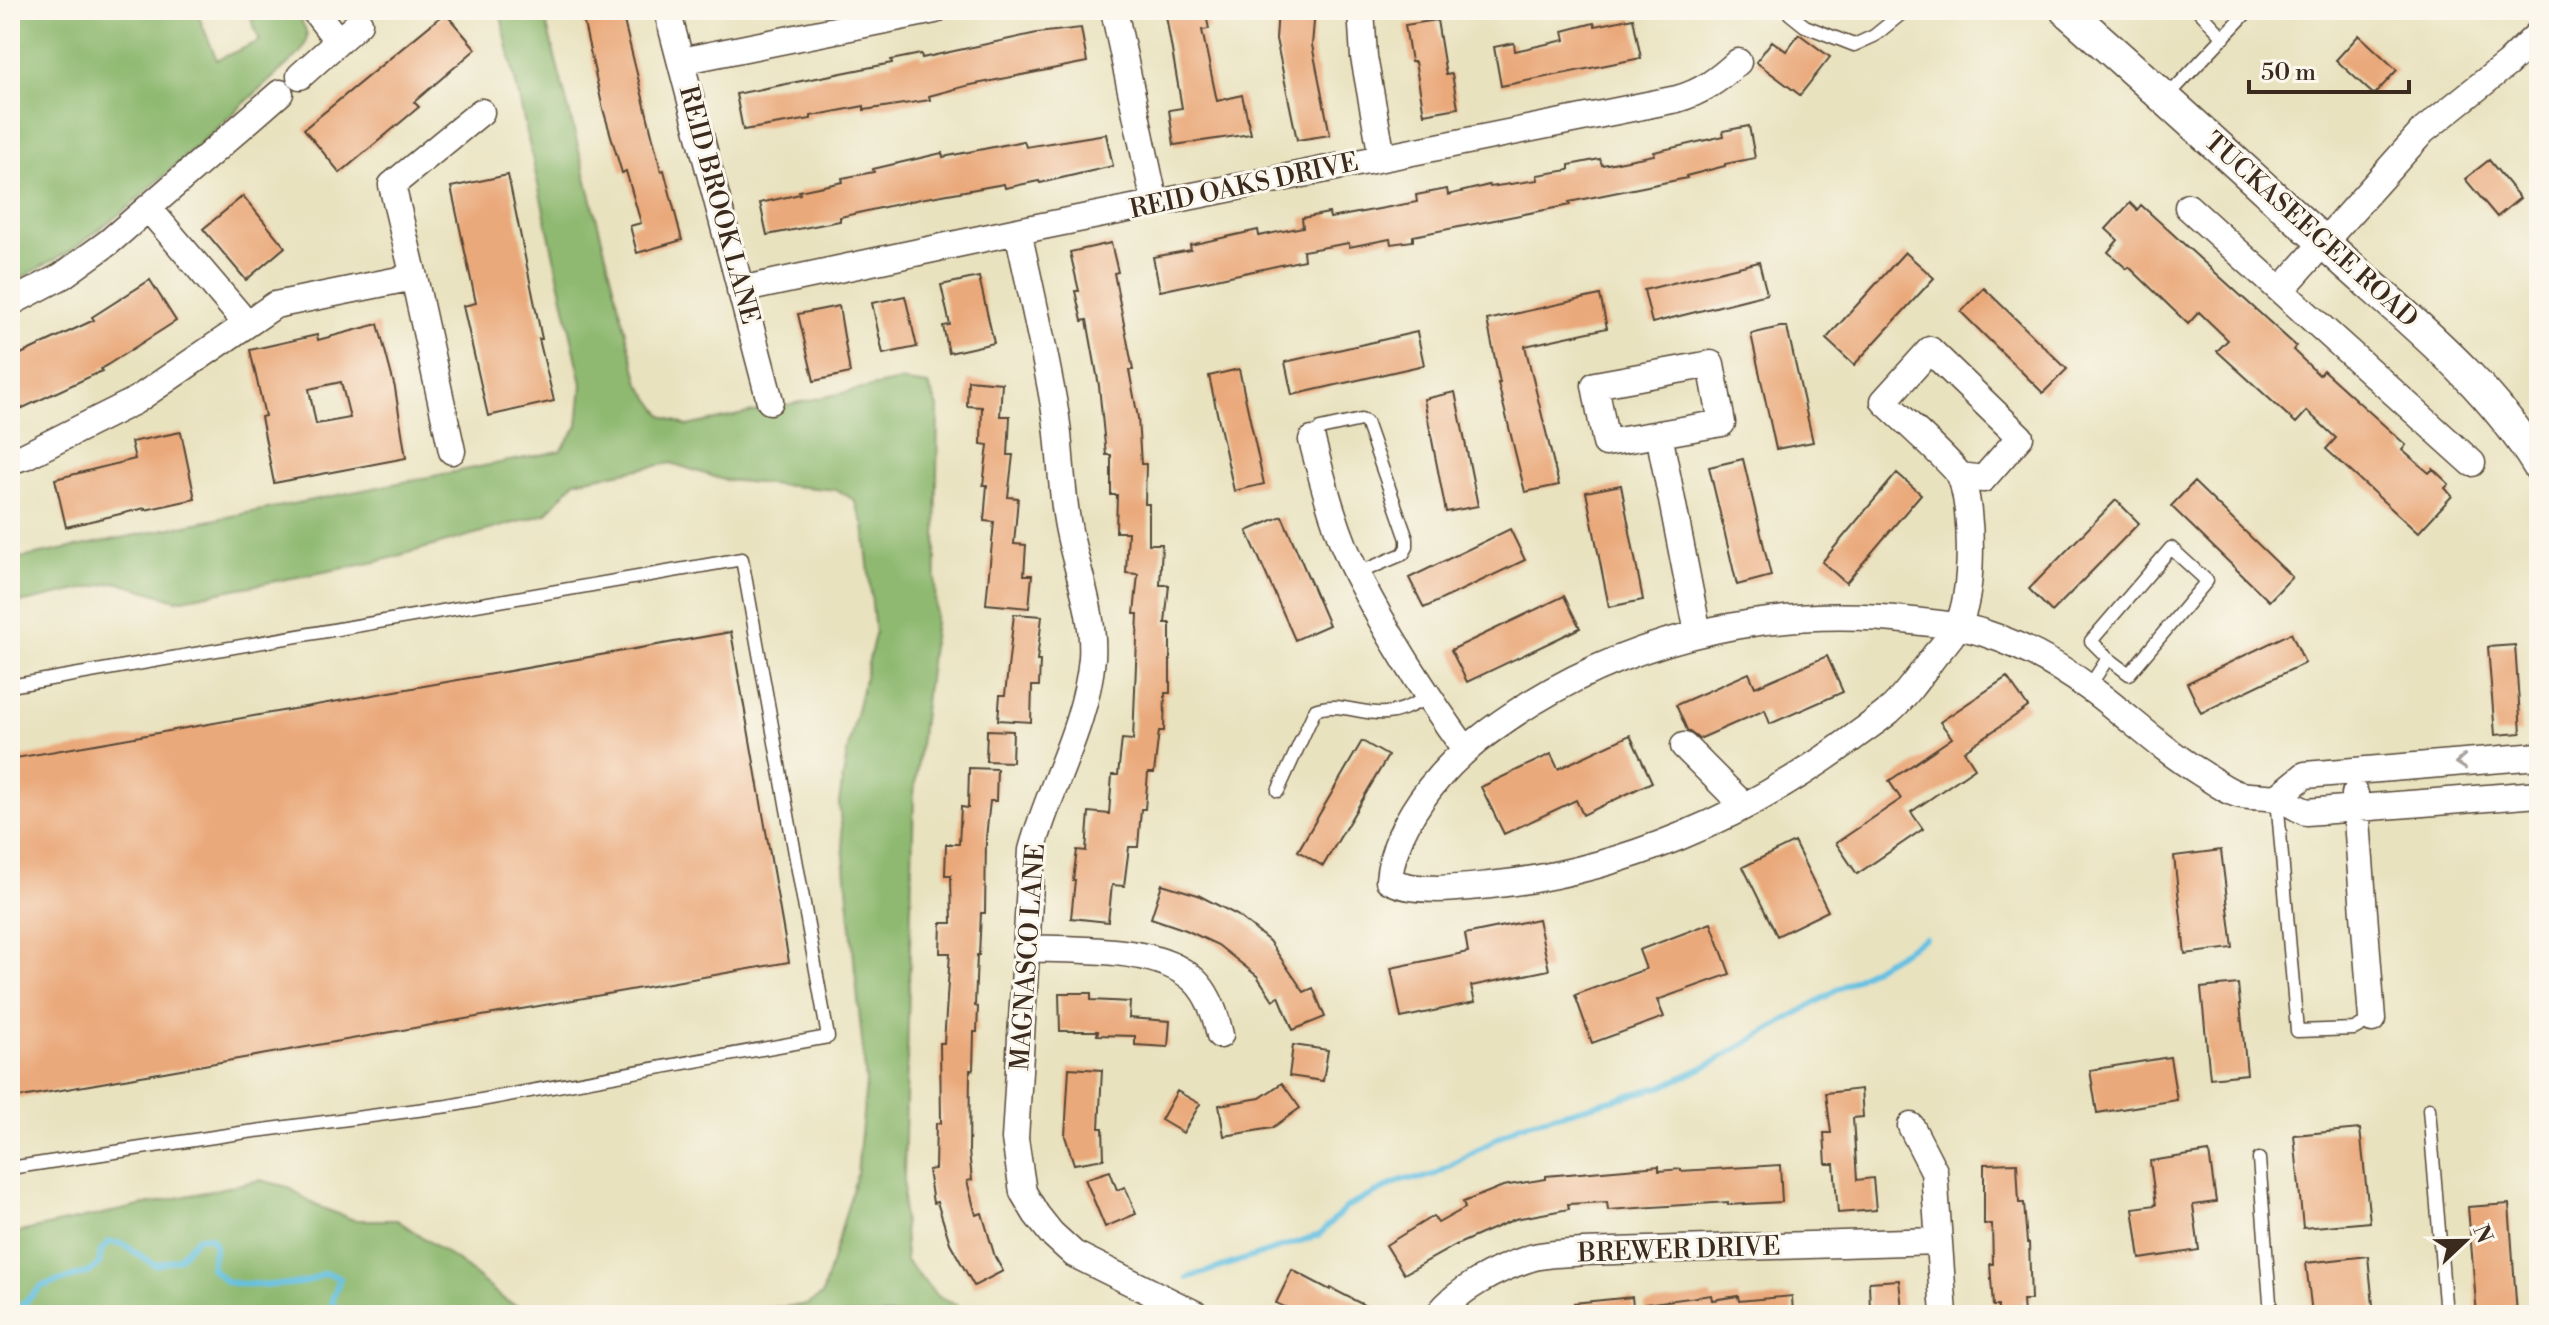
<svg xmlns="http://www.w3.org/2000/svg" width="2549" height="1325" font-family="'Libre Bodoni',serif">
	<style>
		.forest { fill: #8fb971; stroke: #657248; stroke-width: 2 }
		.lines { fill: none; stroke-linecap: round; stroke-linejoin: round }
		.stream { stroke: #63c0e1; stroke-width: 6 }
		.building { fill: #eaa97a; fill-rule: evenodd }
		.service-casing { stroke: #554636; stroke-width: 15 }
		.minor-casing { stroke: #554636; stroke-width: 29 }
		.tertiary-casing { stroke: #554636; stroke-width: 35 }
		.service { stroke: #fff; stroke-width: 12 }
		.minor { stroke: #fff; stroke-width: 26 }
		.tertiary { stroke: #fff; stroke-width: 32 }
		.oneway { stroke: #a79f9a }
		.labels { text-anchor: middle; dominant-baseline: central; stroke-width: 6; stroke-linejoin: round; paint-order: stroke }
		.street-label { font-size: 26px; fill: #3b2a1e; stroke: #fbf7ec }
	</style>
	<rect width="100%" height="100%" fill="#fbf7ec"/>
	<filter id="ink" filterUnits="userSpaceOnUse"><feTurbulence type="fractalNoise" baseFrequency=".0125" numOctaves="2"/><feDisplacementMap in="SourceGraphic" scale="16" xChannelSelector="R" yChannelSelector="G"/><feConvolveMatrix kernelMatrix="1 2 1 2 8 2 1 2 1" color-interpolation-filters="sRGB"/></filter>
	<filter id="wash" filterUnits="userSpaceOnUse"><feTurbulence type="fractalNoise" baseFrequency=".006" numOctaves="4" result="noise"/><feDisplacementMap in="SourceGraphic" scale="32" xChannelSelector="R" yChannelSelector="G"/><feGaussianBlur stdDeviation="1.8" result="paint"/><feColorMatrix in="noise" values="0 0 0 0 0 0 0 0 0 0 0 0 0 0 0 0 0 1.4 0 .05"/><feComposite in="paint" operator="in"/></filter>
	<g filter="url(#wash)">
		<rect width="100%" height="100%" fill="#e9e2bf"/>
		<path class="forest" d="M10,10h186l21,50 43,-19 -9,-22 12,-9h32c10,19 18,24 5,43l-171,154 -57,43 -62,34z
			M476,10h67l96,373 24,33 24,10 213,-45 28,4 10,22 -3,214 -21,173 -11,418 3,49 31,35 41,19h-293l121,-10 16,-10 35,-121 9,-91 -27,-280 8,-50 28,-119 -11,-109 -10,-25 -17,-10 -113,-10 -53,-17 -96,18 -29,33 -170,48 -199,38 -61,-18 -106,23v-45l550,-109 18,-25 4,-42 -81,-368z
			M260,1180l28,7 29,19 37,14h43l62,42 47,39 32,14h-528v-81z"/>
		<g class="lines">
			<path class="stream" d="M1187,1278l132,-43 28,-28 57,-28h16l16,-5 84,-49 143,-39 48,-22 214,-126
				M11,1315l31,-29 48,-14 9,-8 2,-13 8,-9 14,2 32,21 23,-6 20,-22h12l5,8 -4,23 16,14c14,3 65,4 78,0 18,-5 13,-14 35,-4l-8,22 4,10 6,5
				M1080,1315l24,-9"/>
		</g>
		<g id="blocks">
			<path class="building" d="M581,10h39l3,7 38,154 3,-1 18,70 -45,13 -7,-27 11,-3 -15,-52 -4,2 -19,-64z
				M1165,10h40l4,19 -7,1 15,71 25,-6 9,39 -77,11 -5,-35 13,-2z
				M1278,10h37l-3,35 18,90 -33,5 -21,-101z
				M445,13l31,36 -62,53 5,5 -79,66 -36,-44z
				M1633,18l8,40 -140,28 -7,-39 20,-4 1,8 50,-11 -2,-9 31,-8 1,3z
				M1437,20l9,55 6,-1 6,34 -34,6 -9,-52h-4l-6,-37z
				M1081,28l6,34 -121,24 -37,10 1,4 -66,10v-4l-53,10v3l-68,11 -7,-36 156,-31 -1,-3 30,-6 1,4 115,-25z
				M1799,34l31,23 -30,38 -44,-33 16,-21 14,10z
				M2359,35l38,35 -23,25 -38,-35z
				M1749,126l6,32 -30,6v2l-39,10 1,2 -118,24 1,3 -157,31v5l-22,3 -1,-5 -41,8v-4l-46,8 1,9 -144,31 -7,-34 38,-7 -1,-5 68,-15 1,6 44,-9 -1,-9 27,-5 1,5 87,-16 -1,-7 31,-6 1,6 41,-10 1,2 48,-7 -1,-5 32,-5v-5l31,-6 2,6 52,-10v-3l70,-16 -1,-5z
				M1106,134l7,32 -73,17 -1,-2 -34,7 -1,-4 -84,15 -80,18v4l-73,14 -7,-32 40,-9 -1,-3 44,-9 -1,-4 32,-6 -1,-3 69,-16 1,4 81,-16 2,6z
				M2489,160l31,38 -23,19 -32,-38z
				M508,175l34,164h-3l15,62 -66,15 -25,-110 13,-3 -25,-116z
				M243,196l42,51 -39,33 -43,-51z
				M2130,203l7,7 4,-5 155,141 -3,4 26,25 4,-5 83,75 -4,5 27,23 4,-4 16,15 -4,4 7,8 -34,37 -92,-84 10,-11 -29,-27 -11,12 -79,-72 11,-11 -29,-28 -11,12 -59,-57 -2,2 -19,-17 10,-12 -12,-11z
				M1111,243l7,29 -4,1 19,97h-4l9,48 3,46h5l-1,40h4v40h13l-2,41h9l-4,38h5v70h-5l-1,38h-5l-5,42h-6l-3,36h-4l-3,38h-9l-5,39 -12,-1 -4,37 -37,-4 4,-38h-2l4,-30 9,1 3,-39 20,2 3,-39h6l4,-36 11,1 5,-126h-4l4,-40 -12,-1 2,-41h-12l1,-37h-6v-40h-5l-7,-69 -12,-66 -5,1 -7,-30h4l-9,-39z
				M1905,252l29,26 -80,87 -28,-26z
				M1759,262l8,32 -115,29 -8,-33z
				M979,277l15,66 -45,10 -6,-27 7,-1 -9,-40z
				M150,280l26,41 -75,48 1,2 -92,43v-55l84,-39 -2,-3z
				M1984,288l83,81 -24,24 -82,-81z
				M1600,295l7,33 -82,18 34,139 -34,7 -27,-109h2l-13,-63z
				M905,296l12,51 -34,7 -11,-51z
				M839,306l11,67 -36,8 -16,-67z
				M378,324l17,64 11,70 -132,25 -13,-66 4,-1 -15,-66 67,-15 1,5zM341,382l9,36 -34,6 -7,-35z
				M1780,327h7l26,115 -37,7 -25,-115z
				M1417,332l7,33 -132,30 -7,-33z
				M1239,369l25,115 -30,7 -25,-115z
				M968,380l34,3 -2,33h10l-2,39h5l-5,42 10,1 -4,46 12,1 -2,30h8l-3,33 -43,-4 8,-82 -10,-1 3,-36h-4l5,-40 -7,-1 1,-37 -15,-1z
				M1455,392l23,114 -32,6 -22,-113z
				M181,432l14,67 -50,11v-2l-79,19 -11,-48 80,-20 -4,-17z
				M1743,459l28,117 -34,9 -28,-118z
				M1897,473l24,21 -75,89 -24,-21z
				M2194,482l98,95 -23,24 -98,-95z
				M1621,485l22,115 -34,7 -23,-115z
				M2116,500l23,23 -87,89 -23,-23z
				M1282,516l47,109 -34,15 -48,-109z
				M1510,529l15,31 -101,48 -15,-30z
				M1564,596l16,32 -113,54 -16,-32z
				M1014,614l28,2 -5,45h3l-1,25h-7l-1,36 -33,-2 2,-25h5z
				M731,632l58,330 -779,137v-340z
				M2291,633l14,30 -104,50 -14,-30z
				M2515,645l6,88 -26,2 -7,-88z
				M1827,656l16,36 -73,32 -5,-14 -66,29 -12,-9 -11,-25 73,-32 6,14z
				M2007,677l21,30 -64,44 11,17 -64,44 12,17 -66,45 -21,-31 65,-44 -12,-18 63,-43 -12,-16z
				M987,730l26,1 -1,31 -26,-1z
				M1630,735l22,47 -69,33 -7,-15 -72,34 -23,-47 70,-33 7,15z
				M1362,741l26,15 -65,110 -25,-15z
				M969,768l28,1 -1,32h-6l-4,37 -1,75h-4l-2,42h-2l-2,51 3,1 -1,25h-3l-1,38h-3l-1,81 3,29 -5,1 9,34 6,-2 13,44 8,14 -29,15 -24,-43 -13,-41 -4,1 -5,-33 7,-1 1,-46h5l-1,-80h4l6,-90h-10l1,-30h11l-1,-48h-6l1,-31h13l2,-37 7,1z
				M1794,842l34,69 -51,25 -34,-69z
				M2221,850l12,98 -48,6 -11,-98z
				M1162,884l36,11 39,20 32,26 35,51 9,-4 12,29 -32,13 -14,-34 -6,4 -16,-24 -39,-31 -32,-15 -35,-12z
				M1538,919l11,51 -78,16 4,16 -74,16 -10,-50 77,-16 -3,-18z
				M1711,923l19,51 -73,26 7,17 -72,26 -17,-48 71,-26 -7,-19z
				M2238,984l9,90 -37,4 -9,-90z
				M1059,993h32v7l39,2 -1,16 41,3 -2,26 -33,-2v-9l-38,-1 1,-4h-38z
				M1293,1045l35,5 -5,31 -34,-5z
				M2170,1057l7,43 -80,13 -7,-43z
				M1069,1068l33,2 -3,58h4l1,31 -30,5 -9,-28z
				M1282,1083l18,25 -28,20 -48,8 -5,-31 41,-7z
				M1861,1089l2,28 -10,1 4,62 16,-2 3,32 -38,3 -4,-49h-8l-2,-31h7l-5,-40z
				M1177,1091l23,13 -17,29 -22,-13z
				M2360,1129l10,93 -67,6 -9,-93z
				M2209,1152l7,50 -23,3 6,45 -59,9 -7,-51 23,-3 -6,-44z
				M2017,1163l2,40h5l3,40h2l2,57h-8l1,15h-26v-9h-5l-3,-42h3l-1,-40h-8v-60z
				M1780,1165l2,37 -54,3v-3l-120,8 -1,-8 -39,2 1,5 -54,10 -59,26 -52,29 -18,-29 47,-29 5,7 27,-15 -2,-6 40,-16 43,-7v-3l113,-10v5l22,-2v2z
				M1110,1171l7,19 8,-3 11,27 -31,13 -20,-48z
				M2509,1204l8,111h-40l-9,-108z
				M2368,1256l6,59h-62l-6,-52z
				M1292,1270l38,20 1,-2 52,27h-78l-10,-5v2l-19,-9z
				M1899,1280l3,29 -32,2 -1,-29z
				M1711,1295l1,5 26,-4 1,5 53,-5 1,19h-147l-1,-11z
				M1632,1297l2,18h-60v-12z"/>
		</g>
	</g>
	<g filter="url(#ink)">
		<use href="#blocks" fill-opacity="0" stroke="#554636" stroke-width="2"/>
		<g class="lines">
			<g class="service-casing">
				<path id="service" d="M2198,10l26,28
					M1790,14l15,12 49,19 20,-9 32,-26
					M2166,98l83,-88
					M1312,440l8,-11 41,-9 5,2 41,117v8l-4,7 -47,20
					M10,686l732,-127 86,478 -380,69 -208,27 -230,35
					M2089,687l19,-29 -17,-17 80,-93 36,33 -78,93 -21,-16
					M1278,791l37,-81c21,-9 48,5 71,3 16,-1 30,-10 43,-16
					M2277,798l20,233 57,-2 18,-10
					M2429,1109l17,206
					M2259,1159l12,156"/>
			</g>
			<g class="minor-casing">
				<path id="minor" d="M314,10l24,31
					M667,10l103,391
					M1114,10l41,194
					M1361,10l3,47 18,100
					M681,61l254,-51
					M300,76l59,-53
					M2188,207l284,256
					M149,209l97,114
					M1018,231c13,61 28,124 38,186 5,36 5,73 12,109 8,43 27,88 24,132 -6,68 -42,127 -60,192l-17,289 8,53 13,22 15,19 23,21 123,61
					M414,277l38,174
					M740,290l278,-59 659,-132c25,-7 41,-19 61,-37
					M2281,290l142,-159 84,-67 32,-31
					M10,303l52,-27 47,-34 171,-149
					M1659,434l63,-11 -11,-59 -116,21 11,58 53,-9 39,199
					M1312,440c12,46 24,93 45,135 31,61 69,120 108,174
					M10,461l15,-5 110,-55 140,-96 139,-28 -22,-92 89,-73
					M1961,476l22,3 37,-42 -90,-87 -46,51c13,13 73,66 77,77 12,31 13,119 -4,148 -5,11 -14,20 -22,29 -14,19 -28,40 -46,56 -12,10 -26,19 -39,29 -104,77 -230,132 -360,145 -29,3 -76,9 -101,-5 3,-35 20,-65 41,-92 28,-36 63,-61 101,-85 114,-70 250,-98 382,-82 24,3 48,4 71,12 37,12 76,33 107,56 37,27 70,60 110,84 11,7 24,17 36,21 14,4 29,1 42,5 9,3 18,9 27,13l233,-18
					M1684,746l60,60
					M2355,794l17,225
					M2277,798l28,-23 234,-19
					M1026,948c49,3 131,-3 168,32 15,14 22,36 26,55
					M1911,1126l23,45 10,144
					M1438,1315c20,-26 59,-46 90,-56 16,-6 38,-5 55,-7l355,-11"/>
			</g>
			<g class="tertiary-casing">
				<path id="tertiary" d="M2066,10c90,79 178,160 267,241 73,67 154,129 206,215"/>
			</g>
			<use href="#service" class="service"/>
			<use href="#minor" class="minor"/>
			<use href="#tertiary" class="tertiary"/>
		</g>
		<defs><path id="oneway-chevron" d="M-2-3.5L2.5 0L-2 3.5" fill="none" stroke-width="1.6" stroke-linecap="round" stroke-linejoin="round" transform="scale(2)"/></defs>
		<use class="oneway" href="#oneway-chevron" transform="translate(2461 762) rotate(176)"/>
	</g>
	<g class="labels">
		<g class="street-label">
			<text transform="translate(1244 186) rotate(-12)">REID OAKS DRIVE</text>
			<text transform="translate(719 205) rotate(75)">REID BROOK LANE</text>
			<text transform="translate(2311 230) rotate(42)">TUCKASEEGEE ROAD</text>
			<text transform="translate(1028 957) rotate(-86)">MAGNASCO LANE</text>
			<text transform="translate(1679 1250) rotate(-2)">BREWER DRIVE</text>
		</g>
	</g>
	<rect width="2549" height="1325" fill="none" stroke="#fbf7ec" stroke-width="40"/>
	<g transform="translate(2465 1241) rotate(68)" stroke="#fbf7ec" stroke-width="6" paint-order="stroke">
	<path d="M0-6L14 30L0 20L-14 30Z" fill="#3b2a1e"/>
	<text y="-12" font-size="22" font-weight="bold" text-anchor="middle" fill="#3b2a1e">N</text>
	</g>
	<path d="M2249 80v12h160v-12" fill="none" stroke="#3b2a1e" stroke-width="4"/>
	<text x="2261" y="80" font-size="24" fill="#3b2a1e" stroke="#fbf7ec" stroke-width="6" paint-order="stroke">50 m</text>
</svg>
